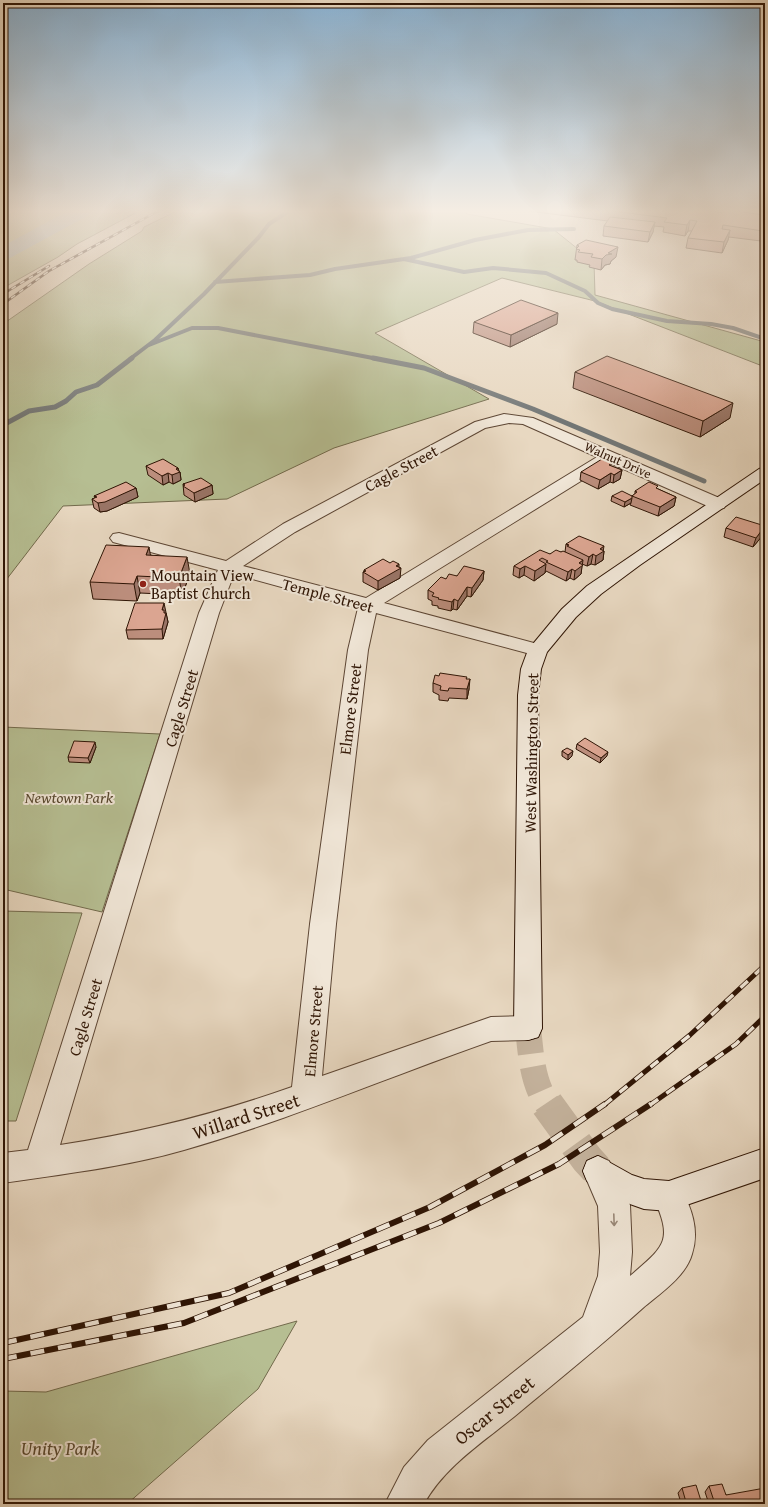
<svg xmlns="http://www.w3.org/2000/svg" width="768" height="1507" font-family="'Gentium Book Plus',serif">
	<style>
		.green { fill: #b6be92; stroke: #726a4c }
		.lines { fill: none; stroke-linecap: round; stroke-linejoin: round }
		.stream-far1 { stroke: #727675; stroke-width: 4 }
		.stream { stroke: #727675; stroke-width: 5 }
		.river { fill: #9eb6bf; fill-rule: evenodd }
		.secondary-tunnel-far1 { stroke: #c3b19b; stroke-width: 26; stroke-dasharray: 26 13; stroke-linecap: butt }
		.secondary-tunnel { stroke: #c3b19b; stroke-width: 33; stroke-dasharray: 33 16; stroke-linecap: butt }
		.street-casing { stroke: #5d4634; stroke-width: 2 }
		.secondary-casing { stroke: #2f1505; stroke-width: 2 }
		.street { fill: #f0e6d7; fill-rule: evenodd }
		.secondary { fill: #f0e6d7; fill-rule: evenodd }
		.rail-far2-casing { stroke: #2f1505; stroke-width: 2.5 }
		.rail-far1-casing { stroke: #2f1505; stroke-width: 5 }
		.rail-casing { stroke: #2f1505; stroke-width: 6 }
		.rail-far2 { stroke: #f0e6d7; stroke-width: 1.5; stroke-dasharray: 5; stroke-linecap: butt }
		.rail-far1 { stroke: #f0e6d7; stroke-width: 3.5; stroke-dasharray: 10; stroke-linecap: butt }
		.rail { stroke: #f0e6d7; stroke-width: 4.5; stroke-dasharray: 14; stroke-linecap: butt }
		.wall { fill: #bc8e7d; stroke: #2f1505 }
		.shaded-wall { fill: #997466; stroke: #2f1505 }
		.building { fill: #dba591; stroke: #2f1505 }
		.oneway { stroke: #998878 }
		.poi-dot { fill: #8f2418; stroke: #f0e6d7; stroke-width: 1.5 }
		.labels { text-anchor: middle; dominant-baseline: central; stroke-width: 4; stroke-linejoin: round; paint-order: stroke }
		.far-street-label { font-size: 13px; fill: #2f1505; stroke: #f0e6d7 }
		.street-label { font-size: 16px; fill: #2f1505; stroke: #f0e6d7 }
		.poi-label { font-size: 16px; fill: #2f1505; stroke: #f0e6d7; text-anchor: start }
		.park-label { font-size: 16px; font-style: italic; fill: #58482f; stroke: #f0e6d7 }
		.near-street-label { font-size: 19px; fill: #2f1505; stroke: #f0e6d7 }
		.near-park-label { font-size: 19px; font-style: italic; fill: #58482f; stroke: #f0e6d7 }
	</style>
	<rect width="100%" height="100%" fill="#e8d8c1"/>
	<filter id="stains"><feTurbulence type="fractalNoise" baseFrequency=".005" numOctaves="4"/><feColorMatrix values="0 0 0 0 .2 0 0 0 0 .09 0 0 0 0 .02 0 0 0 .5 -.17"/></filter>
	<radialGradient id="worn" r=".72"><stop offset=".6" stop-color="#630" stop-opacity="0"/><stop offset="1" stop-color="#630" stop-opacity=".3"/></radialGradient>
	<path class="green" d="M15,211h124l-62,33 -19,13 -55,31v-69z
		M177,211h287l3,3 86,15 41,33 1,33 170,47v25l-170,-66 -93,-23 -127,55 114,66 -155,49 -107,51 -164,7 -60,78v-260l86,-60 53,-33 2,-4z
		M3,727l157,7 -58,178 -99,-23z
		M3,911l79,2 -66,208h-13z
		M297,1321l-39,68 -131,115h-124v-113l43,1z"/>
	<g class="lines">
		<path class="stream-far1" d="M404,259l60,13 29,-4 53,5 39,18 13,12 14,6 55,12 44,3 22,4 32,11
			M215,282l95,-7 25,-6 76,-11 64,-18 53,-10 46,-1
			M149,345l43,-17h26l160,31
			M130,359l25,-19 49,-46 55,-57 10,-13 20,-13"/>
		<path class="stream" d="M373,358l51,10 109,41 171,72
			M3,425l26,-14 26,-4 11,-6 10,-9 21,-7 35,-27"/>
		<path class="river" d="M68,211h24l-3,4 -79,43 -7,2v-14z"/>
		<path class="secondary-tunnel-far1" d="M528,1028c3,26 4,55 20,77"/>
		<path class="secondary-tunnel" d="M547,1104l40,55 11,12"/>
		<g class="street-casing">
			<path id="street" d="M504,414l29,4 191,82 2,4 -2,4 -6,1 -6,-1 -102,-45 -226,140 161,43 3,4 -3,4 -7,2 -162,-43 -8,37 -32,274 -14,152 169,-59 37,-1 10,3 4,9 -4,9 -10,3 -37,1c-103,36 -202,79 -307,109 -59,17 -121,24 -181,33v-30l25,-3 171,-537 19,-43 -105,-28 -3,-4 3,-4 6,-1 107,28 57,-37 192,-102zM509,423l14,1 74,33 -231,141 -123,-32 52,-34 190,-104zM234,574l124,34 -10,42 -38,274 -18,163c-76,27 -152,46 -232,58l159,-532z
				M598,1156l11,5 21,44 2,47 -2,24c36,-31 43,-35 23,-80l5,-11 11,-4 11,4c11,23 20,44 12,69 -6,22 -31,39 -48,53 -42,38 -86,73 -129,109 -32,26 -71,51 -91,88h-39l19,-37 24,-27 155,-123 15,-41 2,-24 -2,-46 -15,-35 4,-10z"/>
		</g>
		<g class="secondary-casing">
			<path id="secondary" d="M765,467v12l-125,86 -39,29 -25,23 -29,35 -6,17 -3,26 4,333 -4,9 -10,3 -10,-3 -4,-9 4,-333 3,-26 7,-19 34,-41 25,-23 172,-117z
				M765,1148v30l-96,33 -25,-2 -31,-11 -26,-17 -4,-10 4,-10 11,-5 34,19 12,4 25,2z"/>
		</g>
		<use href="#street" class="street"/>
		<use href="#secondary" class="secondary"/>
		<g class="rail-far2-casing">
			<path id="rail-far2" d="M3,214l5,-3
				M3,294l46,-28
				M3,304l46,-33 109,-60"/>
		</g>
		<g class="rail-far1-casing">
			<path id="rail-far1" d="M604,1105l86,-70 75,-70
				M650,1105l86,-61 29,-28"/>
		</g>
		<g class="rail-casing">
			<path id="rail" d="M3,1343l226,-50 201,-86 115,-62 60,-41
				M3,1359l181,-36 255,-100 120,-59 92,-60"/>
		</g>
		<use href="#rail-far2" class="rail-far2"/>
		<use href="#rail-far1" class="rail-far1"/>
		<use href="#rail" class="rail"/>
	</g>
	<path class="wall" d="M528,211h183l54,20 -4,10 -32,-4 -1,3 -6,13 -36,-5 2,-10 4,-7h-4l-3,5 -22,-4 1,-5 -10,-1 -1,6 -5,10 -45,-6 1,-10 4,-5z
		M577,245l39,12 -5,4 -1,3 -5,1 -4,5 -12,-3 1,-2 -13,-3v-2h-2z
		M474,322l83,2 -47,23 -37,-14z
		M575,372l155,46 -30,19 -127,-49z
		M146,466l32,2 1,3 1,1 1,8 -8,4 -4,-2 -6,3 -15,-10z
		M611,466l11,4 -2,9 -7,4 -3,-1 -12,7 -18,-9 1,-8z
		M183,484l29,1 1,9 -18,8 -11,-7z
		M136,488l2,9 -31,14 -7,1 -6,-4 -2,-9 3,-1 -1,-2z
		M658,489l18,8 -2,9 -16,10 -28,-11 1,-2 -7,4 -13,-6 1,-5h20l3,-2v-3z
		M726,528l37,7 -10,12 -29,-10z
		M566,544l37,6 1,1 -1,9 -8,5 -4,-1 -4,2 -5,-2 -1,10 -7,6 -4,-2 -4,3 -20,-10 -1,2 -11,8 -10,-6 -5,3 -6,-3 1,-9 36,-12 11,-2h4z
		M151,555l39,19 -8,21 -42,-2 -3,8 -44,-2 -3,-17z
		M399,568l1,10 -22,12 -15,-8v-10h1v-2z
		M484,571l-1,9 -12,17 -4,-1 -10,14 -4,-1 -2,2 -13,-3v-2l-6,-1v-4l-4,-2v-9l18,-11 11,-3z
		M166,613l2,9 -5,17h-35l-2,-9z
		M467,679l2,10 -2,10 -18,-1 -1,3 -9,-1v-5l-6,-3v-9z
		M577,744l30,12 -7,7 -24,-14z
		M96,747l-6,16 -21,-1 -1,-5z
		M562,751l10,5 -4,4 -6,-4z
		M709,1486l17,9 39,9h-56l-4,-12z
		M682,1488l20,16 -21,-1 -3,-10z"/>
	<path class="shaded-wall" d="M690,220l-2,11 -3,5 2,-11z
		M655,222l-2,10 -5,10 2,-10z
		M765,226v5l-4,10 2,-10z
		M730,230l-2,10 -6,13 2,-11z
		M618,247l-2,10 -5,4 -1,3 -5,1 -4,5 1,-11 6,-6z
		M558,313l-1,11 -47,23 1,-12z
		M733,403l-3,15 -30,19 3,-16z
		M178,468l1,4h1l1,8 -8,4 -1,-9 4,-6z
		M622,470l-2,9 -7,4 1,-8z
		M168,473l1,9 -6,3 -1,-9z
		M611,473l-1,9 -12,7 2,-9z
		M212,485l1,9 -18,8 -1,-9z
		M136,488l2,9 -31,14 -7,1 -2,-9z
		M676,497l-2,9 -16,10 2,-9z
		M632,498l-1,5 -7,4 1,-5z
		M765,526l-2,9 -10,12 3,-9z
		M604,546l-1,6 1,-1 -1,9 -8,5 1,-9 4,-7z
		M149,547l3,17 -6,-9z
		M593,554l-2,10 -4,2 2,-9z
		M187,557l3,17 -8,21 -3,-17z
		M583,560l-2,14 -7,6 1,-9 4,-8z
		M399,564v5l2,-1 -1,10 -22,12v-9z
		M546,564l-1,9 -11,8 1,-10z
		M525,566l-1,9 -5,3 1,-9z
		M572,569l-2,9 -4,3 2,-9z
		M484,571l-1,9 -12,17 1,-9z
		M137,576l3,17 -3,8 -3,-17z
		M467,587v9l-10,14 1,-9z
		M454,599l-1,10 -2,2 1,-9z
		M164,603l4,19 -5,17 -1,-10v-19z
		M470,679l-1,10 -2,10v-10z
		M95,742l1,5 -6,16 -2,-5z
		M573,751l-1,5 -4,4v-5z
		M608,752l-1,4 -7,7 1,-5z"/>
	<path class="building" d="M613,211h98l12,2 1,-2h10l31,4v11l-2,5 -40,-6 -1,4 8,1 -6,12 -36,-4 9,-17 -7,-1 -3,5 -23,-3 3,-4z
		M610,217l45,5 -5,10 -46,-6z
		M586,240l32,7 -10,6 4,1 -6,1 -4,4 -11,-2 2,-3 -15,-2 2,-2 -4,-1 3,-3 -2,-1z
		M521,300l37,13 -47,22 -37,-13z
		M607,356l126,47 -30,18 -128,-49z
		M163,459l15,9 -2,1 4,3 -8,3 -4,-2 -6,3 -16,-10z
		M602,459l10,4 -3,2 13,5 -8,5 -3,-2 -11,7 -19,-8z
		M201,478l11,7 -18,8 -11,-7 2,-1 -2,-1z
		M126,482l10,6 -31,14 -7,1 -6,-4 5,-2 -3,-1z
		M649,482l9,4 -2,2 20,9 -16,10 -28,-11 5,-4 -2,-1z
		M622,491l10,5v2l-7,4 -13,-6z
		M736,517l29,9 -9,12 -30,-10z
		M579,536l25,10 -4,3 4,2 -8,5 -3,-2 -4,3 -22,-11 2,-1 -3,-1z
		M106,545l43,2 -3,8 41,2 -8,21 -42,-2 -3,8 -44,-2z
		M540,550l10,4 6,-4 5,2 2,-1 20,9 -4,3 4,2 -8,6 -3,-2 -4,3 -22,-10 2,-1 -6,-3 -3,2 7,4 -11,7 -10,-5 -5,3 -6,-3z
		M383,559l7,4 3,-2 6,3 -3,2 5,2 -23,13 -15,-9 3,-1 -2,-1z
		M464,566l20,5 -12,17 -5,-1 -9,14 -4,-2 -2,3 -14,-3 1,-1 -7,-2 2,-3 -6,-3 13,-13 5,2 3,-5 8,2z
		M135,603h29l-2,7h2v3h2l-4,16 -36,1z
		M440,673l27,4 -1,2h4l-3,10 -18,-1 -1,3 -8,-1 1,-4 -8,-3 2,-8 4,1z
		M585,738l23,14 -7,6 -24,-14z
		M74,741l21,1 -7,16 -20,-1z
		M567,748l6,3 -5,4 -6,-4z
		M722,1484l4,11 39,-7v16h-50l-6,-18z
		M696,1485l6,19h-26l10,-2 -4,-14z
		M616,1500l1,4h-19l-1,-1z"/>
	<defs><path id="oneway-shaft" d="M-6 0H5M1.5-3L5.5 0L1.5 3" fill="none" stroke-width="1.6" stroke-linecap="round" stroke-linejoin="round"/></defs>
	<use class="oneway" href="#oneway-shaft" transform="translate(614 1220) rotate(88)"/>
	<linearGradient id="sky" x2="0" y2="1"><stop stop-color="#8ab5d8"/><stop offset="0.5" stop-color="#f5ede3"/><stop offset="1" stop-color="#f5ede3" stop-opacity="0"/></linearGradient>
	<rect width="768" height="422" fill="url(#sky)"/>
	<circle class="poi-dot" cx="143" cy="584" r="4"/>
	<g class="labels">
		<g class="far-street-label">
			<text transform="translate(618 460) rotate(24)">Walnut Drive</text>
		</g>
		<g class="street-label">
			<text transform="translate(401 468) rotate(-28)">Cagle Street</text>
			<text transform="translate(328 595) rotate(15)">Temple Street</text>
			<text transform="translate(181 708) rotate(-73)">Cagle Street</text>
			<text transform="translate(350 709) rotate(-83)">Elmore Street</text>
			<text transform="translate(531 753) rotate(-89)">West Washington Street</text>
			<text transform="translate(85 1017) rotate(-73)">Cagle Street</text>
			<text transform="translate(313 1031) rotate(-85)">Elmore Street</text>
		</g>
		<g class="poi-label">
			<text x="151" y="575">Mountain View<tspan x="151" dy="18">Baptist Church</tspan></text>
		</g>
		<g class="park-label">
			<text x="69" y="797">Newtown Park</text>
		</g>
		<g class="near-street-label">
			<text transform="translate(246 1116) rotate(-18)">Willard Street</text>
			<text transform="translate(494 1410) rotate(-39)">Oscar Street</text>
		</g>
		<g class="near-park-label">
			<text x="60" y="1448">Unity Park</text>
		</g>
	</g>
	<rect width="768" height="1507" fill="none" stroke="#e8d8c1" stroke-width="16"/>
	<rect x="4" y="4" width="760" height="1499" fill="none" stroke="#2f1505" stroke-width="2"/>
	<rect x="8" y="8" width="752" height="1491" fill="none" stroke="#2f1505"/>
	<rect width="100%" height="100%" filter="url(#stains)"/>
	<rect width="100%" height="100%" fill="url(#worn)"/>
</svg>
